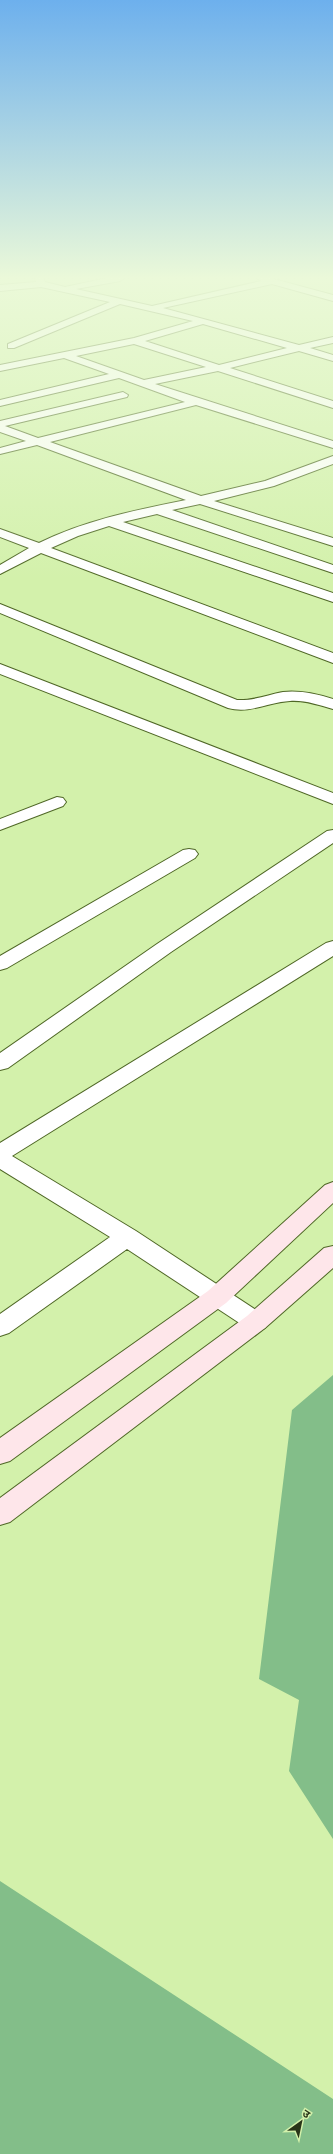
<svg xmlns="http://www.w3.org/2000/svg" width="333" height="2154" font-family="'Varela Round','Noto Sans Devanagari',sans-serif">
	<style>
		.building { fill: #83be89 }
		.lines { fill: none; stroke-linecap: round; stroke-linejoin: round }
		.street-casing { stroke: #4f6726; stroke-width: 2 }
		.secondary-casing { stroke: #4f6726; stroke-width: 2 }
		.street { fill: #fff; fill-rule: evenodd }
		.secondary { fill: #fee6ea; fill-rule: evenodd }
	</style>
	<rect width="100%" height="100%" fill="#d3f1ab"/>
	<path class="building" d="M333,1375v464l-44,-68 10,-71 -40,-21 33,-269z
		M0,1881l333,218v55h-333z"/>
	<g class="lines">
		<g class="street-casing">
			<path id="street" d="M35,278h8l2,4 20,5 42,-9h17l-4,3 -44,8 76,17 109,-25 -4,-3h13l63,17v6l-61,-17 -109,24 136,37 34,-8v6l-23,5 23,7v6l-34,-10 -69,17 103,33v7l-115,-37 -63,13 178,57v7l-137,-43 -146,37 151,54 64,-15 68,-25v8l-59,22 -60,15 119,37v8l-133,-42 -28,6 161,55v8l-176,-59 -34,8 210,71v9l-224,-76 -31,10 -27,12 282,105v10l-292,-110 -41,21v-9l29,-17 -29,-11v-8l39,14c46,-23 98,-33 147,-43l-149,-55 -37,9v-6l26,-7 -26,-9v-11l123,-29 5,3 -1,2 -122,29 33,12 147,-36 -66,-24 -119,28v-6l109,-26 -45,-16 -64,13v-6l134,-27 59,-17 -73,-17 -106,44h-6v-4l102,-42 -69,-15 -41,4v-6l36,-3zM203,324l84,24 -68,17 -74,-24zM134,344l72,23 -62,13 -68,-24z
				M0,604l237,96c16,1 30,-5 46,-8 17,-2 34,2 50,7v10c-15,-4 -28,-9 -43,-8 -21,1 -40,13 -62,7l-228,-95z
				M0,664l333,129v11l-333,-130z
				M57,797l6,1 3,4 -3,4 -63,24v-11z
				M333,830v13l-162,109 -163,116 -8,2v-17l157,-109 170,-113z
				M189,849l6,1 3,4 -3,4 -188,110 -7,2v-14l183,-106z
				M333,941v15l-321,200 124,75 129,85 4,6 -4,6 -9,3 -9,-3 -120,-79 -118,84 -9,3v-22l110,-77 -110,-68v-26l326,-200z"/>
		</g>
		<g class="secondary-casing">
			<path id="secondary" d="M333,1182v21l-107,100 -216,158 -10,3v-26l208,-147 117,-106z
				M333,1246v22l-68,60 -255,194 -10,3v-27l247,-182 77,-68z"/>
		</g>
		<use href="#street" class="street"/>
		<use href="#secondary" class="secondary"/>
	</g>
	<linearGradient id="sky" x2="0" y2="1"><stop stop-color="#6db0ed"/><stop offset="0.48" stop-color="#ebf9d9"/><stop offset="1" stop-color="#ebf9d9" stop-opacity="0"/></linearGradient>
	<rect width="333" height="579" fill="url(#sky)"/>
	<g transform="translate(301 2122) rotate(33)" stroke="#d3f1ab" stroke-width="3" paint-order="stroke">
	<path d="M0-3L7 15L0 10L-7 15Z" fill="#293519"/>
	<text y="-6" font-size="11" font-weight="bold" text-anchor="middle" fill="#293519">उ</text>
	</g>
</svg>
